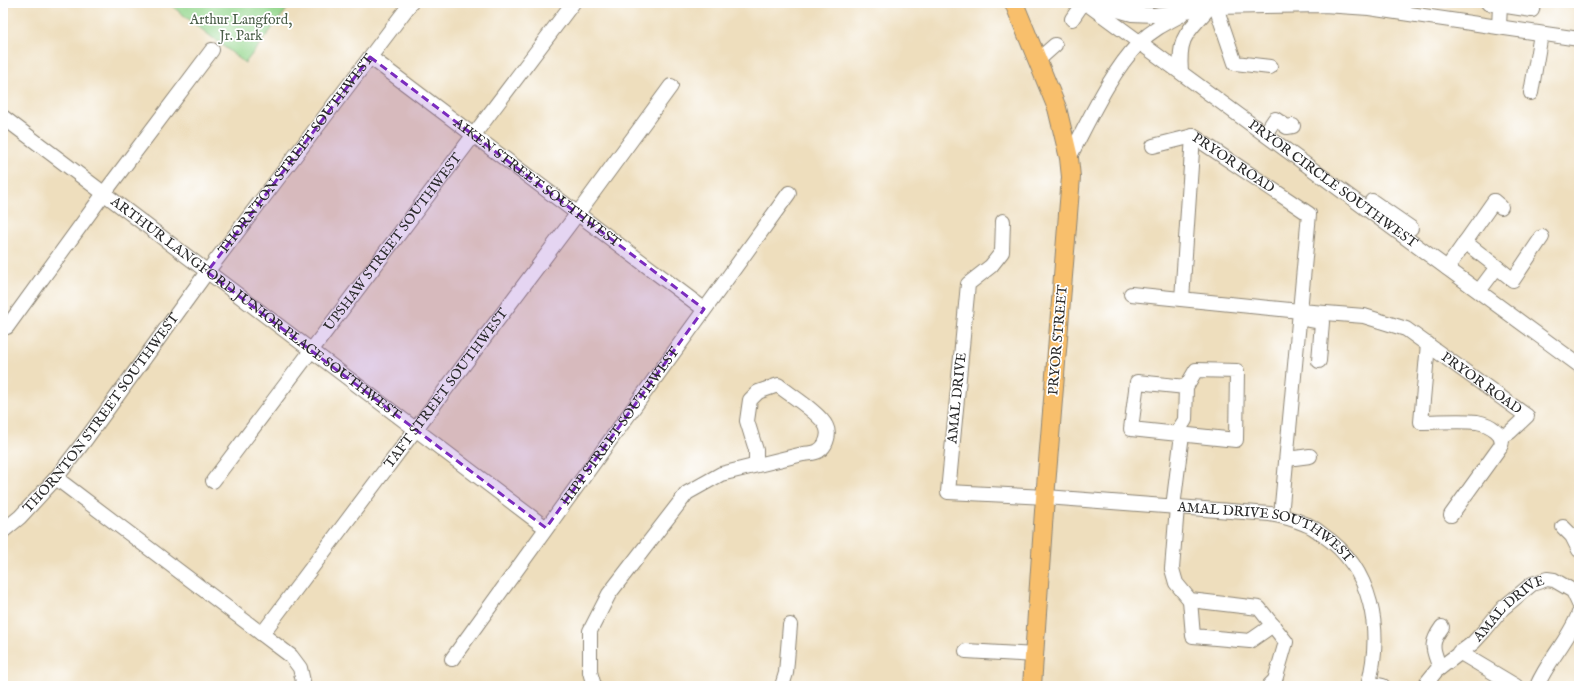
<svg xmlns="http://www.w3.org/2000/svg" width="1582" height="689" font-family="'IM FELL English',serif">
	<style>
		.green { fill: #95d78e; stroke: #60815c }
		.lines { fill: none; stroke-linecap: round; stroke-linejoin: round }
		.minor-casing { stroke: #8c8474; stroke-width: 16 }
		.major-casing { stroke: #8c8474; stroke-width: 20 }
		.minor { stroke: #fff; stroke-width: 14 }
		.major { stroke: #f8bf6c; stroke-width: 18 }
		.marked { fill: #7b2cbf; fill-opacity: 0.2; stroke: #7b2cbf; stroke-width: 3; stroke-dasharray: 8 5; stroke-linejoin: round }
		.labels { text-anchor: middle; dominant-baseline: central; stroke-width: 3.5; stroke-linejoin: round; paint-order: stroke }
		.park-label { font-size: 14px; fill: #4b5f49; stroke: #fff }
		.street-label { font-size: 14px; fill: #2b2b2b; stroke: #fff }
	</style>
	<rect width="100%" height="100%" fill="#fff"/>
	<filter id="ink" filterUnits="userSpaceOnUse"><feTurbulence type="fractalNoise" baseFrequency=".025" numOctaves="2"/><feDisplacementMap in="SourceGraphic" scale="8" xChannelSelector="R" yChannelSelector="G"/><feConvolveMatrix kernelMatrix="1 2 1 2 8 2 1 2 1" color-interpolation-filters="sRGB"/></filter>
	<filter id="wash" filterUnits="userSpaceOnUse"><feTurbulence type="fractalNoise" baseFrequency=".012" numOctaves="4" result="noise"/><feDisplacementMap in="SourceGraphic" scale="16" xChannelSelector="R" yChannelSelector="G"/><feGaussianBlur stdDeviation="0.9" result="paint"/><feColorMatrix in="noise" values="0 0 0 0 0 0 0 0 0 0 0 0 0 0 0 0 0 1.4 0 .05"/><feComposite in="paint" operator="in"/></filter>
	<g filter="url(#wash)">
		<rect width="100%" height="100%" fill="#eedebd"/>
		<path class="green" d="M168,3h124l-47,60z"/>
	</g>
	<g filter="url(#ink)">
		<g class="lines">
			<g class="minor-casing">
				<g id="minor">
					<path id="s1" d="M1086,3l493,362"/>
					<path d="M1092,3l40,11 22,1 62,-8 108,-2 45,3 210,31"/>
					<path d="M1488,3l12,2 -1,22"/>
					<path d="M1500,5l32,5 1,-7"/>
					<path d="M1216,7l19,56 35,4"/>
					<path d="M1072,19l11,-16"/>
					<path id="s2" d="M370,57l334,252"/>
					<path d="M1038,60l17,-15"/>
					<path d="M1181,72c-3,-36 6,-39 28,-64"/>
					<path d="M1531,93l10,-59"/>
					<path id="s3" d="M3,117l543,411"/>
					<path d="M1265,134l10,-15 12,8 6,-1"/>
					<path d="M1153,146l40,-10"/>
					<path d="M1069,158c20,-38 41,-85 71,-116 12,-12 26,-19 41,-27"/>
					<path d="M1372,201l39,27"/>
					<path id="s4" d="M1003,221l-1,31 -11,14 -23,18 -20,208 98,5 224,17c12,2 24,5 35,10 7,2 13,7 18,11 50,34 60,96 45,151"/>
					<path d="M1465,242l32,25"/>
					<path d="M1447,268l47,-67 7,6"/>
					<path d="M1479,291l18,-24 16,13 29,-43"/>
					<path id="s5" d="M1131,294l169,17 64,5 42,13 121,87 -17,16 -9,5"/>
					<path id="s6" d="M1182,299l11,-163 116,78 -28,302"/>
					<path d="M1305,319l17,3 -3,39"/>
					<path d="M7,327l101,-139 104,-138"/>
					<path d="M1428,344l-7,78c17,0 39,-2 56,0 11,2 31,12 23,25l-49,68"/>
					<path d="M1176,434l9,-14 1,-33 10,-17 41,1 -1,69 -105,-11 6,-47 49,5"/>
					<path d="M1287,459l23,-3"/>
					<path d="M56,478l235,178 9,12 4,18"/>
					<path id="s7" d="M213,481l360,-478"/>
					<path d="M1173,507l9,-73"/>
					<path d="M1177,507l-5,62 4,14 14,17 69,8 27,34 -11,38 -6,6"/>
					<path d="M1563,527l9,9 7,14"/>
					<path id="s8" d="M3,531l17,-14 36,-39 30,-39 121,-167 204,-269"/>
					<path d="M1190,600l3,36 57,5 23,-16"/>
					<path id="s9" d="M262,634l316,-421 93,-127"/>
					<path d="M966,651l69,4"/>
					<path d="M1459,652l57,34"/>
					<path id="s10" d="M452,659l337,-466"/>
					<path d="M1440,668c-7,-19 -11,-23 2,-41"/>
					<path d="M1369,683l14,3"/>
					<path d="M594,686l-4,-14v-41l19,-37 78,-101 34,-19 82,-20c10,-1 17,-1 22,-10 3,-6 4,-12 1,-18 -6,-13 -36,-31 -48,-41l-20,7 -8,8 -3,21 9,29v15"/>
					<path d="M782,686l4,-13 4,-48"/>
					<path id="s11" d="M1424,686l12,-15 37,-28 11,-12 19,-23 29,-24 15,-5 7,1 19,11 6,13"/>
					<path d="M1537,686c11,-26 32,-46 42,-73"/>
				</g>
			</g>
			<g class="major-casing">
				<path id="major" d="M1014,3l43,105 12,50 2,19 -27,334 -12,175"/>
			</g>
			<use href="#minor" class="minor"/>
			<use href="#major" class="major"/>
		</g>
	</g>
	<path class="marked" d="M370,57l334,252 -158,219 -339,-256z"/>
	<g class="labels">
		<g class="park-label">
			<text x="241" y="20">Arthur Langford,<tspan x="241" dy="16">Jr. Park</tspan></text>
		</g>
		<g class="street-label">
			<text stroke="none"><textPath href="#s8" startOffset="478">THORNTON STREET SOUTHWEST</textPath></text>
			<text stroke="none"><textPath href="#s6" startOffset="212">PRYOR ROAD</textPath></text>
			<text stroke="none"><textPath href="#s2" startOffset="209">AIKEN STREET SOUTHWEST</textPath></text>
			<text stroke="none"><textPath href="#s1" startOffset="306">PRYOR CIRCLE SOUTHWEST</textPath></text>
			<text stroke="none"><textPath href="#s7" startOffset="299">UPSHAW STREET SOUTHWEST</textPath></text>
			<text stroke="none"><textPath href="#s3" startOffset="317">ARTHUR LANGFORD JUNIOR PLACE SOUTHWEST</textPath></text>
			<text transform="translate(1058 340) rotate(-85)">PRYOR STREET</text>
			<text stroke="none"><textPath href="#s5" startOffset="371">PRYOR ROAD</textPath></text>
			<text stroke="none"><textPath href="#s9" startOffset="307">TAFT STREET SOUTHWEST</textPath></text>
			<text transform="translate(957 398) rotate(-84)">AMAL DRIVE</text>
			<text stroke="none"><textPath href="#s8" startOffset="154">THORNTON STREET SOUTHWEST</textPath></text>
			<text stroke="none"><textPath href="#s10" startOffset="287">HIPP STREET SOUTHWEST</textPath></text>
			<text stroke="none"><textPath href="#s4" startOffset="611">AMAL DRIVE SOUTHWEST</textPath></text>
			<text stroke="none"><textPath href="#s11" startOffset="116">AMAL DRIVE</textPath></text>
		</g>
	</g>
	<rect width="1582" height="689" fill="none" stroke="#fff" stroke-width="16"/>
</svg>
